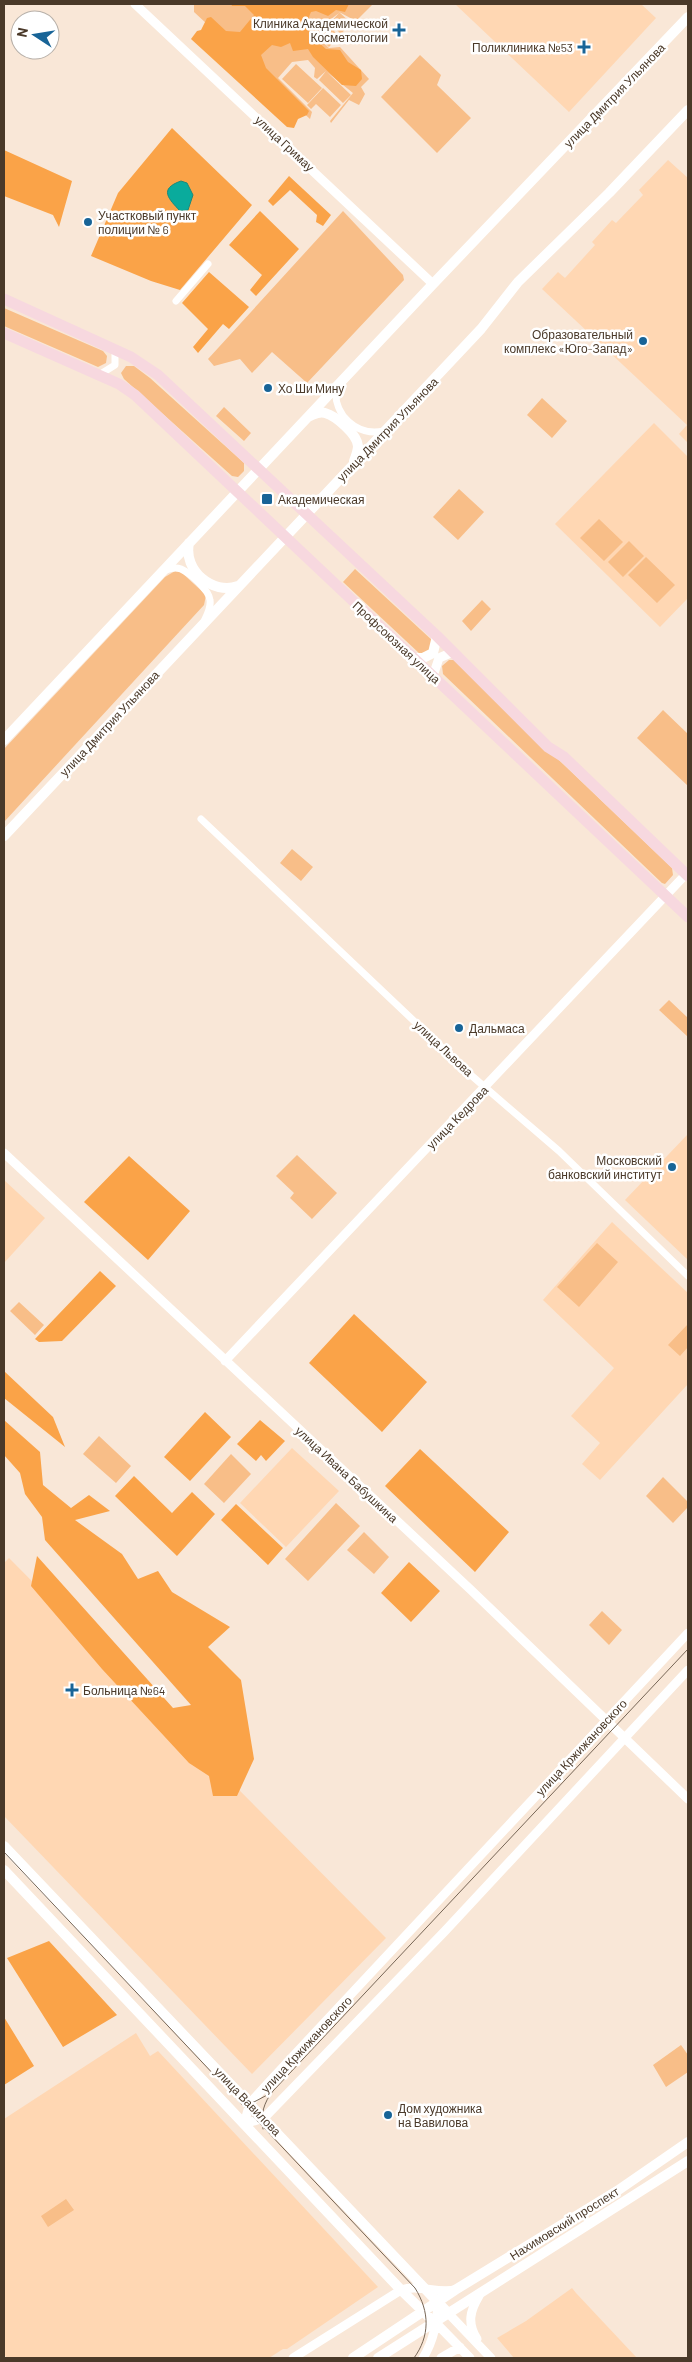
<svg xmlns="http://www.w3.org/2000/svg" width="692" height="2362" font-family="Barlow,sans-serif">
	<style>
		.built { fill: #ffd7b3 }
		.green { fill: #f8be88 }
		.forest { fill: #faa348 }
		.water { fill: #0aab9c; stroke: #1d897a }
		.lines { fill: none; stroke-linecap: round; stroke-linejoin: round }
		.minor { stroke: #fff; stroke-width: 7 }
		.tertiary { stroke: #fff; stroke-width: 9 }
		.secondary { stroke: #fff; stroke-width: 10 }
		.primary { stroke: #f7d8df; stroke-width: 11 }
		.tram { stroke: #776656; stroke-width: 1 }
		.poi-dot { fill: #186497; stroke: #fff; stroke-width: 2 }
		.labels { text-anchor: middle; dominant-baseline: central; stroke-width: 5; stroke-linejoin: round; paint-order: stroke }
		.poi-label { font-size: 12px; fill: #4a3929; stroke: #fff; text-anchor: start }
		.street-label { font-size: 12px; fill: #4a3929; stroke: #fff }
	</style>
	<rect width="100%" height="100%" fill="#f9e7d7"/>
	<path class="built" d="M455,4h186l15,14 -87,94z
		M668,160l20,18v265l-9,-9 8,-9 -145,-136 16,-17 7,6 30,-33 -3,-3 20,-22 4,3 27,-28 -4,-5z
		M654,423l34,34v141l-28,29 -105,-103z
		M688,1134v126l-63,-60z
		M4,1180l41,38 -41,45z
		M612,1222l76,71v91l-88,96 -18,-16 18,-21 -29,-27 43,-48 -71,-68z
		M292,1448l47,43 -53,56 -46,-44z
		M9,1558l377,380 -134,136 -248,-258v-253z
		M136,2033l14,23 8,-5 220,236 -91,62h-4l-14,9h-262l-3,-4v-235z
		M572,2288l4,5 61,65h-123l-17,-20 29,-17z"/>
	<path class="green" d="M194,4h179l-17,17 -17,-9 12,11 -10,11 -11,-11 9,-10 -13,10 13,13 -10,11 -13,-12 9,-10 -10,9 14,14 11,-1 29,32 -8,8 4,7 -6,11 -10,-5 -18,23 -1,-2 23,-28 -26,-21 24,23 -8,8 -24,-23 7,-9 -9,8 -3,-2 1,-9 -7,-8 -16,2 -14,16 34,34 -2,7 -116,-107z
		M420,55l21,20 -4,10 34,33 -34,35 -56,-56z
		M296,64l26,24 -14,15 -26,-24z
		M323,88l18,17 -11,12 -14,-13 -5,5 -4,-4z
		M343,211l60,64 1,5 -97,103 -35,-31 -20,21 -12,-14 -26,7 -6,-7z
		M4,308l99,43 4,5 -1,7 -8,4 -94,-41z
		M126,366h8l16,12 94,85v8l-6,6 -6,-1 -108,-97 -3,-6z
		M542,398l25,23 -15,17 -25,-23z
		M224,407l27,26 -7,8 -28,-25z
		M459,489l25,23 -26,28 -25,-23z
		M599,519l24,23 -19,19 -24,-23z
		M629,541l15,15 -21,21 -15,-15z
		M646,557l29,28 -18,18 -29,-28z
		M355,569l79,73v7l-14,5 -77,-72z
		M175,571l6,1 25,23 -2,10 -200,217v-73l161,-172z
		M482,600l9,9 -20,22 -9,-10z
		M449,660h5l218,208 1,7 -8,9 -3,-1 -219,-209 -1,-8z
		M663,710l25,24v52l-51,-48z
		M292,849l21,18 -12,14 -21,-18z
		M669,1000l19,18v19l-29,-27z
		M297,1155l40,38 -25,26 -22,-21 4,-5 -18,-17z
		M597,1243l21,19 -39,45 -22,-20z
		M19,1302l25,23 -9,10 -25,-24z
		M688,1324v23l-8,9 -12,-11z
		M99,1436l32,30 -15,17 -33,-29z
		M231,1454l20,20 -27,29 -20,-19z
		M663,1477l25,25v5l-15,16 -27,-27z
		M336,1503l24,23 -52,55 -23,-22z
		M364,1532l25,25 -15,17 -27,-24z
		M602,1611l20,19 -13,15 -20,-20z
		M681,2045l7,10v17l-22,15 -13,-22z
		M66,2199l8,11 -26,17 -7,-11z"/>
	<path class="forest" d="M231,4h118l-4,8 -9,-2 -8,6 -12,-5 -5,1c-8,16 3,26 15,37l14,1 8,12 13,8 1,9 -6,7 -14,-1 -29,-28 -5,-8 -15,2 -3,-8 -9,4 -9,-2 -11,10 5,13 43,43 -2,4 -9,4 -4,9 -7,-1 -96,-88 6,-8 4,-1 6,-12 4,-1 15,14 14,1 14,-17 -9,-9h-13z
		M172,128l80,77 -72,85 -29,-9 -60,-25 27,-63z
		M4,150l68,31 -13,46 -6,-12 -49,-19z
		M289,176l42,39 -8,11 -7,-4 1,-7 -27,-25 -17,16 -5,-5z
		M260,211l39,38 -43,47 -6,-6 12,-15 -33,-30z
		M209,272l40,35 -20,22 -6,-5 -25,29 -5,-6 15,-18 -26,-26z
		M129,1156l61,55 -42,49 -64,-58z
		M100,1271l16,15 -54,55 -23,1 -4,-3z
		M354,1314l73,68 -45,50 -73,-69z
		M4,1371l49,46 12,30 -61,-49z
		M205,1412l26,25 -41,44 -26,-24z
		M4,1420l36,32 3,33 28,23 18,-13 21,16 -35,9 47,34 16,25 20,-8 14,21 58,35 -22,20 33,33 13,79 -17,37h-24l-4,-20 -20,-13 -87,-94 -71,-83 6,-30 136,152 18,-3 -146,-165 -3,-23 -17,-23 -5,-21 -16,-18z
		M260,1420l25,21 -19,20 -5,-6 -5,6 -19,-17z
		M420,1449l89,83 -34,40 -90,-86z
		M134,1476l38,37 20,-21 23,22 -38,42 -62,-60z
		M236,1504l47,44 -15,17 -47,-45z
		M409,1562l31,29 -29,31 -30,-29z
		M49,1941l68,74 -54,32 -56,-89z
		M4,2017l30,49 -30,19z"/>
	<path class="water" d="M181,181l6,2 6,12 -5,15 -8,1c-11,-12 -22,-22 1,-30z"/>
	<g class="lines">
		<path class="minor" d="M176,301l32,-37
			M99,375l16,-10v-12l-3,-5
			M336,388c-3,27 21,49 48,43
			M166,570c5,-2 10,-3 15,-1 9,4 28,21 29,31 1,7 -2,13 -5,19
			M201,819l271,257 87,75 129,125"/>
		<path class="tertiary" d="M135,4l298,280
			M433,676l6,-18 14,-6
			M4,1153l467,437 217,209
			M225,1361l463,-489
			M688,1633l-418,448 -20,22 -6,21 20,-6 181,-187 243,-261
			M449,2314l42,44
			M435,2322l35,36
			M477,2339c-10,-16 -7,-28 2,-43
			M293,2358l108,-68c18,-6 36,4 54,0
			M423,2358c11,-18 14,-36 15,-56
			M441,2358l19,-11"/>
		<path class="secondary" d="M310,416c5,-2 9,-5 15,-3 11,3 32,21 33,33 0,5 -2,10 -4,15
			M189,543c-6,28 24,52 49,43
			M414,658h9l10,-5 4,-17
			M4,740l429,-456 255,-267
			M4,836l477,-507 37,-47 91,-89 79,-83
			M4,1846l445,468
			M4,1870l397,420 33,32
			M353,2358l102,-68 162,-99 71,-49
			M378,2358l310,-197"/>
		<path class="primary" d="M4,299l127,58 27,18 279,261 111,111 16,10 124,119
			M4,333l115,51 16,11 553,522"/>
		<path class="tram" d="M4,1852l411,436c15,24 15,48 -1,70
			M237,2098l17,4 15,-8
			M263,2129c-3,-14 1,-27 10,-38l415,-442"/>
	</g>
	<g class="poi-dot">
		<path d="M396.5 22.5h5v5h5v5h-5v5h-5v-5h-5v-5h5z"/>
		<path d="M581.5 39.5h5v5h5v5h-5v5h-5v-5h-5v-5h5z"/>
		<circle cx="88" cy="222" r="5"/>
		<circle cx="643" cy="341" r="5"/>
		<circle cx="268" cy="388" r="5"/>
		<rect x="261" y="493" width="12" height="12" rx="2.5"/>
		<circle cx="459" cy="1028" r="5"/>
		<circle cx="672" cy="1167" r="5"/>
		<path d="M69.5 1682.5h5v5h5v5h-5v5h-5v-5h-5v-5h5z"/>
		<circle cx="388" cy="2115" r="5"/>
	</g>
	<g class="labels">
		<g class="poi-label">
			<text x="388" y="23" text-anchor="end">Клиника Академической<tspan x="388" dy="14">Косметологии</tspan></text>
			<text x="573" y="47" text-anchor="end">Поликлиника №53</text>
			<text x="98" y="215">Участковый пункт<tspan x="98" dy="14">полиции № 6</tspan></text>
			<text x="633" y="334" text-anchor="end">Образовательный<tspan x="633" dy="14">комплекс «Юго-Запад»</tspan></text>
			<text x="278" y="388">Хо Ши Мину</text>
			<text x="278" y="499">Академическая</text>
			<text x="469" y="1028">Дальмаса</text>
			<text x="662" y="1160" text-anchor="end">Московский<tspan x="662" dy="14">банковский институт</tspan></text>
			<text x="83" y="1690">Больница №64</text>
			<text x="398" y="2108">Дом художника<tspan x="398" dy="14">на Вавилова</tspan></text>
		</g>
		<g class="street-label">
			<text transform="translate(614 95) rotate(-46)">улица Дмитрия Ульянова</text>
			<text transform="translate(285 143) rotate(43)">улица Гримау</text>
			<text transform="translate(387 429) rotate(-46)">улица Дмитрия Ульянова</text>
			<text transform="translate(397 642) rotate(43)">Профсоюзная улица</text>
			<text transform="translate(109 723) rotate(-47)">улица Дмитрия Ульянова</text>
			<text transform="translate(444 1048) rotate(43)">улица Львова</text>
			<text transform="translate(457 1117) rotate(-46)">улица Кедрова</text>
			<text transform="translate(347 1474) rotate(43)">улица Ивана Бабушкина</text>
			<text transform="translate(581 1747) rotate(-47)">улица Кржижановского</text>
			<text transform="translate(306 2044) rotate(-47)">улица Кржижановского</text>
			<text transform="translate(248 2101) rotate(46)">улица Вавилова</text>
			<text transform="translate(564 2223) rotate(-32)">Нахимовский проспект</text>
		</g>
	</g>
	<rect width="692" height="2362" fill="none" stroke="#4a3929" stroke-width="10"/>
	<g transform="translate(35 35) rotate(282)"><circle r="24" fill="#ffffff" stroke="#b7b0a9"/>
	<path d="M0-4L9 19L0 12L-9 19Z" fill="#186497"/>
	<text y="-8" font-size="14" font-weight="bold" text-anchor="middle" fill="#4a3929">N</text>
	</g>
</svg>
